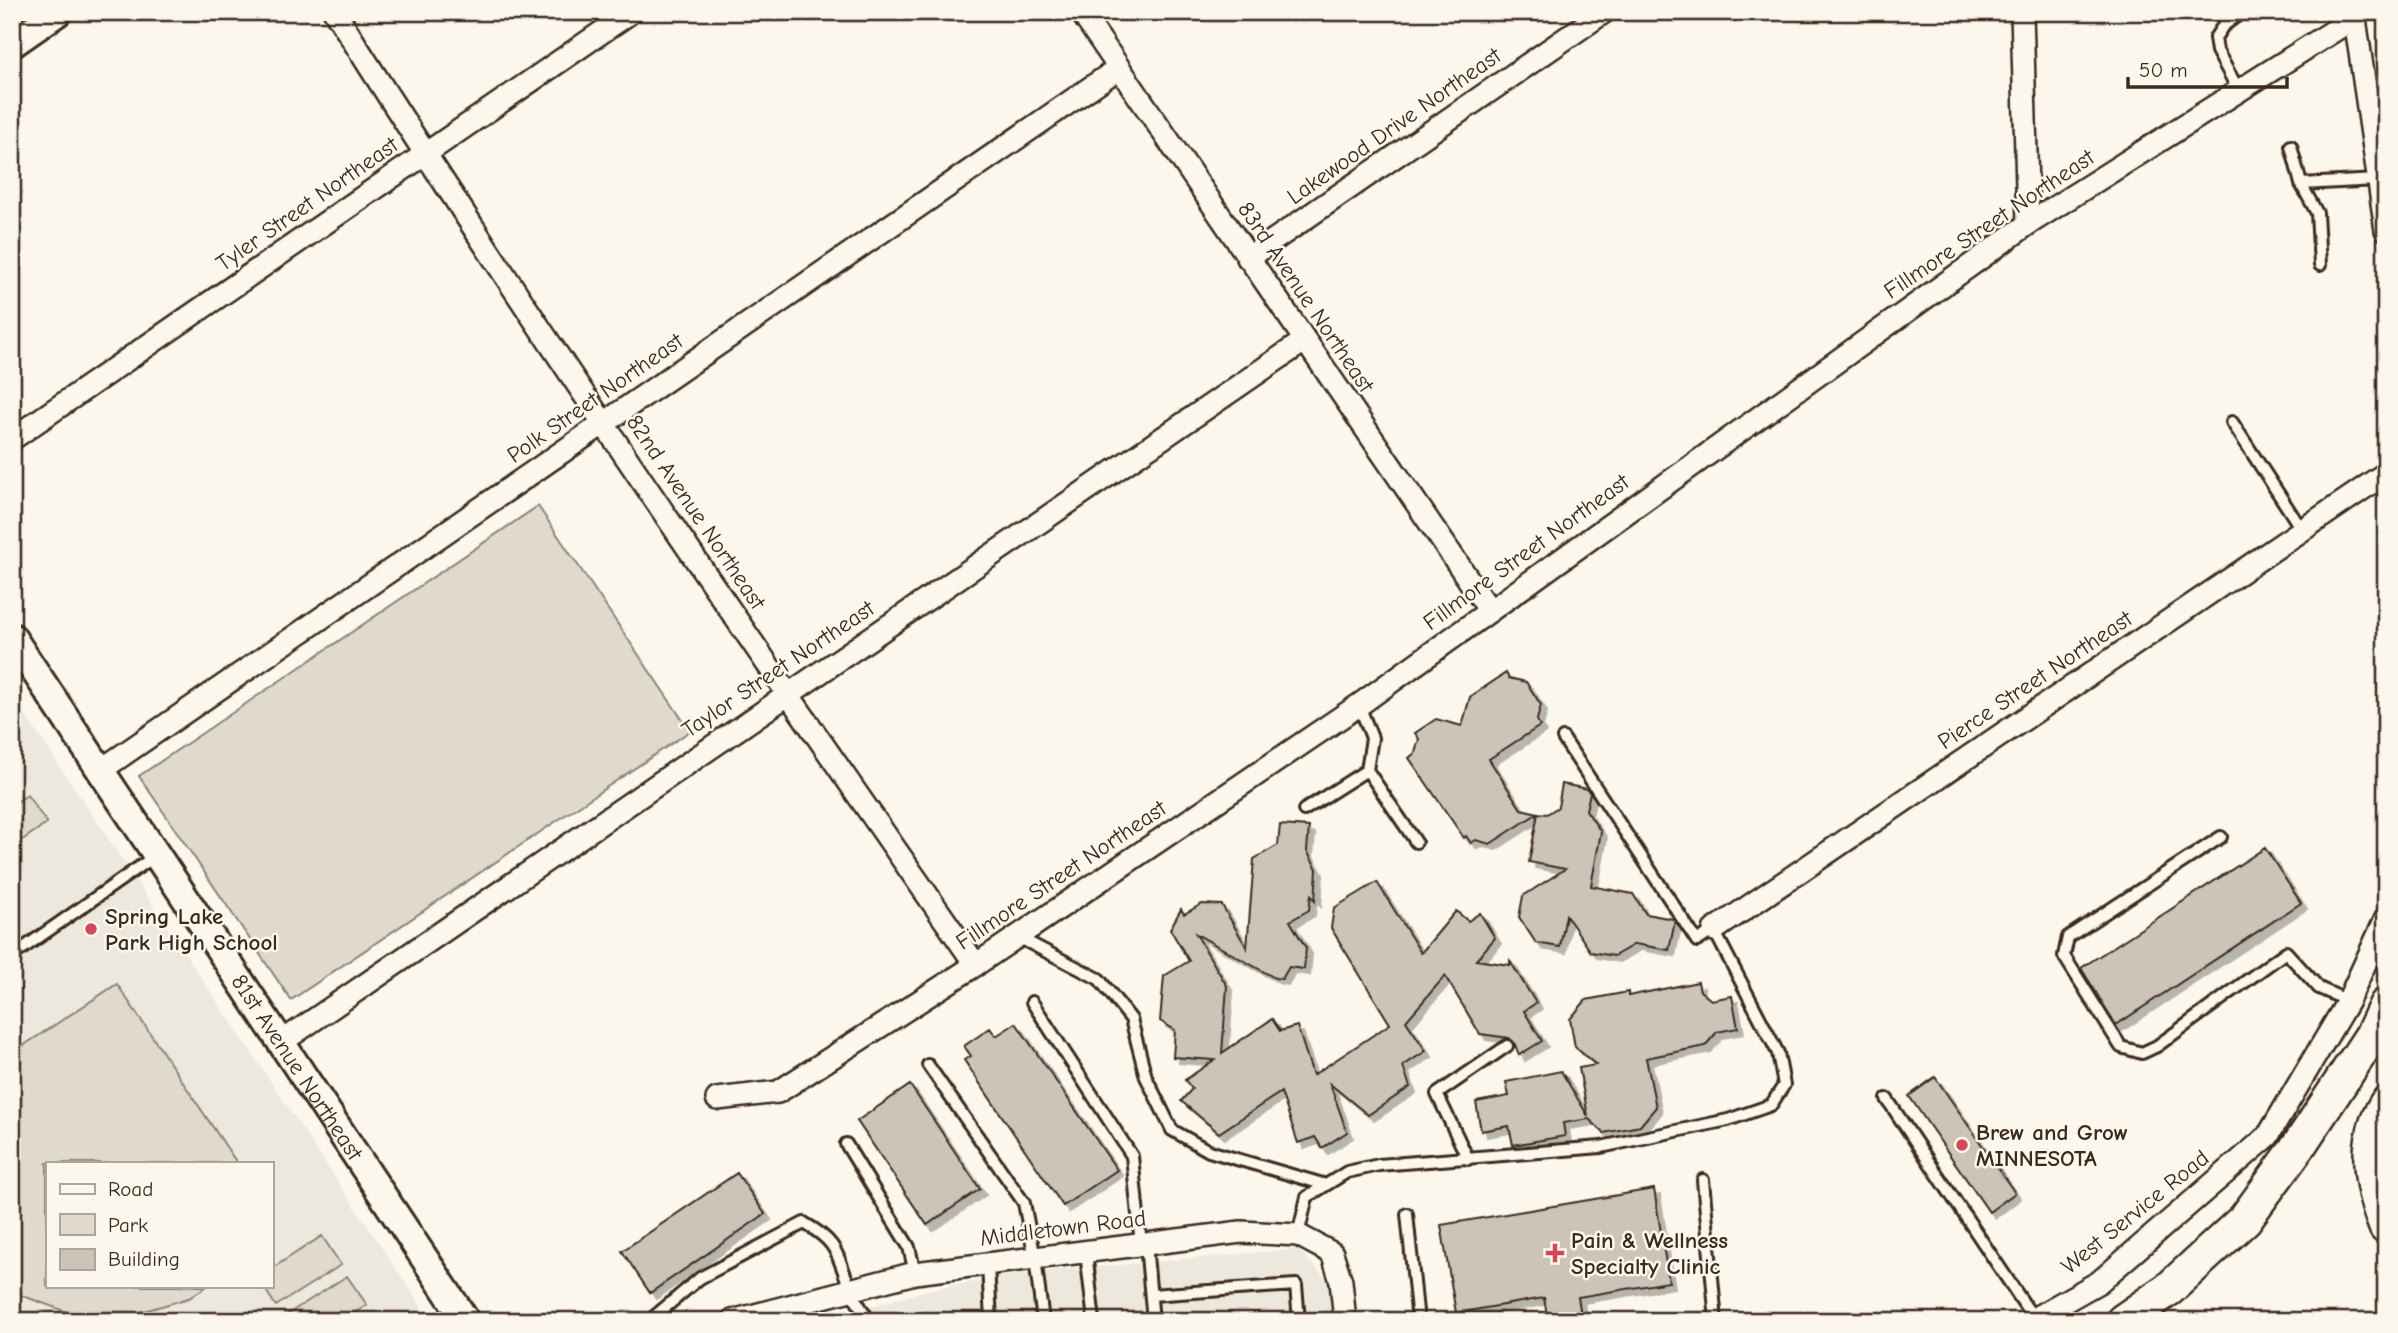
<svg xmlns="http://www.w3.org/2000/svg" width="2398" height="1333" font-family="'Comic Neue',sans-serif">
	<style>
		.built { fill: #ede8dd; fill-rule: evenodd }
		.green { fill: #dfd9ce; stroke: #8d8276; stroke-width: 2 }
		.building { fill: #ccc4b9; stroke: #3b2a1e; stroke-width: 2; filter: url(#shadow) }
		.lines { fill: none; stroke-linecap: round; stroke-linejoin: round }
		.service-casing { stroke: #3b2a1e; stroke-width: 16 }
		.minor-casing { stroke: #3b2a1e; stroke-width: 26 }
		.tertiary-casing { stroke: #3b2a1e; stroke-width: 32 }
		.trunk-casing { stroke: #3b2a1e; stroke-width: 38 }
		.service { stroke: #fbf7ec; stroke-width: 10 }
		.minor { stroke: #fbf7ec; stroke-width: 21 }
		.tertiary { stroke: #fbf7ec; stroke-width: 26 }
		.trunk { stroke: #fbf7ec; stroke-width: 33 }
		.poi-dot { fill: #d1495b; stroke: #fbf7ec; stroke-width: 2.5 }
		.labels { text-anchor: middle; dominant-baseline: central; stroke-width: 5; stroke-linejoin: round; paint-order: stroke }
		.street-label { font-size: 23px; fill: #3b2a1e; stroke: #fbf7ec }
		.poi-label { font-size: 23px; font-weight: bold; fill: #3b2a1e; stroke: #fbf7ec; text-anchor: start }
	</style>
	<defs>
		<filter id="shadow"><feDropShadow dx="6" dy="6" stdDeviation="0" flood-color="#0004"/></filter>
	</defs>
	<rect width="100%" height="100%" fill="#fbf7ec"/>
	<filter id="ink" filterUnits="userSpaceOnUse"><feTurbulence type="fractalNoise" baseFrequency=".0143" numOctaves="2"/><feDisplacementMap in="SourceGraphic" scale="14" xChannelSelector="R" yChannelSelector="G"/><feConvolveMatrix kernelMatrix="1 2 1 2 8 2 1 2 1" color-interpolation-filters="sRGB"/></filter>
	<g filter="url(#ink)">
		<path class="built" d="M12,695l419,626h-419zM47,1163h224v123h-224z
			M1298,1249l32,34 4,38h-515l113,-32 88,-15z"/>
		<path class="green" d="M538,506l152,225 -399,269 -152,-224z
			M27,795l20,28 -35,24v-42z
			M117,984l120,179h-190v123h160l-18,12 -79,23h-18l-80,-29v-239z
			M322,1236l19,29 -65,41 -13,-20h8v-17z
			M347,1276l20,29 -25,16h-56l-3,-4z"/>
		<path class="building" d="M1506,673l3,5 17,4 15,23 -4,15 3,6 -51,33 32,50 17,4 -48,31 -14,-4 -5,3 -5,-7 -2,2 -55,-80 6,-5 4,-14 -4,-6 21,-14 26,7 8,-29z
			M1562,784l25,5 3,4 -4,17 15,22 -10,54 42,8 13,20 27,5 2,2 -6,29 -34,-6 -21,12 -23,-4 -25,-37 -6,32 -24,-4 -17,-26 4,-21 42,-27 -36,-7 9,-49 9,1 11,-7z
			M1280,825l29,2 -2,24 10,18 -2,32 -4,-6 -2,15 -19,11 16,27 -2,21 -15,-2 -7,12 -7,-1 -79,-44 31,52 -5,67 50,-34 8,12 17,-5 16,49 77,-51 -59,-96 3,-20 43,-26 44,71 35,-42 12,10 12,-8 15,25 -19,22 34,5v-4l26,42 -12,8 18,30 -23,14 -5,-13 -5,-4 -29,-4 -35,-58 -39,45 20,30 -23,15 7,21 -42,28 -38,-31 17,48 -25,16 -7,-11 -17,6 -17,-51 -62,41 -38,-32 11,-12 -7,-9 29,-20 -41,-3 2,-27 -15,-9 4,-45 25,-15 -19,-32 11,-20 3,5 18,-10 20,1 25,43 7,-89 24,-14z
			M2265,848l36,55 -185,122 -35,-57z
			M1698,982l2,9 11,9 21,-4 6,32 -21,4 -12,14 -59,12 10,49 -16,19 -36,7 -15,-14 -26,4 2,13 -52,9 -4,-19 -28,5 -5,-29 33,-6 -3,-14 55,-11 27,45 -9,-48 17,-3 -21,-18 -5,-28 16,-19 42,-8v4z
			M1016,1023l101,147 -54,36 -99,-146 7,-4 -7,-10 26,-18 6,8z
			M1935,1077l80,116 -26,19 -80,-116z
			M910,1085l70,104 -53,36 -70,-104z
			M737,1173l28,41 -115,79 -28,-42z
			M1654,1189l15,93 -91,15 4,24h-34l-4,-23 -88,15 -15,-88z"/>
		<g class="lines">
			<g class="service-casing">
				<path id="service" d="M2239,91l-22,-40 -2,-13 8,-12 19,-14
					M2291,146l10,38 16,29 3,52
					M2301,184l77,-4
					M2232,422l70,108
					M1359,705l13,33 -5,32 49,72
					M1304,810l63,-40
					M2221,837l-153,100 -4,19 57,91 21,6 15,-7 129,-94 33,36 29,13
					M1018,937l81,42 32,40 15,58 26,53 37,21 117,34 21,-13 32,-7 222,-18 127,-27 43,-15 13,-20 -6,-32 -64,-123 -17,11 -134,-203
					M12,956l143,-100
					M1032,1002l100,154 9,89
					M928,1065l96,138 11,55 8,63
					M1887,1099l147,220
					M846,1144l63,103 6,26
					M1468,1159l-31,-65 70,-48
					M1703,1180l13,141
					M1407,1214l11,107
					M1298,1235l9,-38 19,-12
					M1146,1244l7,77
					M1086,1252l8,69
					M988,1264l3,57
					M1151,1295l145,-10 3,36
					M649,1321l51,-43 104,-55c35,20 32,30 46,65 4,11 13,22 19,33"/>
			</g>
			<g class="minor-casing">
				<path id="minor" d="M335,12c204,324 422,639 641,953
					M1081,12l409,599
					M2022,12l6,212
					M2354,12l32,218
					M1248,258l356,-246
					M12,439l619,-427
					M101,770l1018,-702
					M1714,930l672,-457
					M283,1041l1021,-700
					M717,1099l61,-7 193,-124 388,-263 669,-481 326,-206
					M732,1321l183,-48 326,-41 57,3 34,18 9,28 4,40
					M2030,1321l69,-39 169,-146 80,-135 38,-83"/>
			</g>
			<g class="tertiary-casing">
				<g id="tertiary">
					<path d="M12,44l46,-32"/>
					<path id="s1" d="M12,637l454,684"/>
				</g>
			</g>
			<g class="trunk-casing">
				<path id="trunk" d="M2386,1104c-24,39 -16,82 0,123
					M2123,1321l46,-32 76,-70 55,-75 72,-109 14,-30"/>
			</g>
			<use href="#service" class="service"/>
			<use href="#minor" class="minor"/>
			<use href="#tertiary" class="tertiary"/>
			<use href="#trunk" class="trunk"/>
		</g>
	</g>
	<g class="poi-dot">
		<circle cx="91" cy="929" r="7"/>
		<circle cx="1962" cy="1145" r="7"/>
		<path d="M1551.5 1242.5h7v7h7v7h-7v7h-7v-7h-7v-7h7z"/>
	</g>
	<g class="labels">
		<g class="street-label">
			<text transform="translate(1394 126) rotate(-35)">Lakewood Drive Northeast</text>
			<text transform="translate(307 204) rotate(-35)">Tyler Street Northeast</text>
			<text transform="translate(1989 224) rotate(-34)">Fillmore Street Northeast</text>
			<text transform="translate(1306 297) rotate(56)">83rd Avenue Northeast</text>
			<text transform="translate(595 398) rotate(-35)">Polk Street Northeast</text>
			<text transform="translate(696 512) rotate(56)">82nd Avenue Northeast</text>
			<text transform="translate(1526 552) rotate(-36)">Fillmore Street Northeast</text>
			<text transform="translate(778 669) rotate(-34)">Taylor Street Northeast</text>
			<text transform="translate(2035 680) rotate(-34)">Pierce Street Northeast</text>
			<text transform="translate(1061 875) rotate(-34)">Fillmore Street Northeast</text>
			<text stroke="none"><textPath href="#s1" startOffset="516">81st Avenue Northeast</textPath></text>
			<text transform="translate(2135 1212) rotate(-39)">West Service Road</text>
			<text transform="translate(1063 1228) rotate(-7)">Middletown Road</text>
		</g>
		<g class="poi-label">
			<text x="105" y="916">Spring Lake<tspan x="105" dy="26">Park High School</tspan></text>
			<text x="1976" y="1132">Brew and Grow<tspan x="1976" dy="26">MINNESOTA</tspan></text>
			<text x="1571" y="1240">Pain &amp; Wellness<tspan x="1571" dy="26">Specialty Clinic</tspan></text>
		</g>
	</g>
	<rect width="2398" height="1333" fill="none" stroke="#fbf7ec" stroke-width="42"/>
	<rect x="21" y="21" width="2356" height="1291" fill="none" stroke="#3b2a1e" stroke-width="2.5" filter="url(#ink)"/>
	<rect x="46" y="1162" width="228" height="126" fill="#fbf7ec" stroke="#aea59a" stroke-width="2"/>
	<rect x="60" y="1184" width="35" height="10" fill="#fbf7ec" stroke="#aea59a" stroke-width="2"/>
	<text x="108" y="1196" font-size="21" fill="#3b2a1e">Road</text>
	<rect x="60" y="1214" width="35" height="21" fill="#dfd9ce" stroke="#aea59a" stroke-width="2"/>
	<text x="108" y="1232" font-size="21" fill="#3b2a1e">Park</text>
	<rect x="60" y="1249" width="35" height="21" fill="#ccc4b9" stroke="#aea59a" stroke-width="2"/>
	<text x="108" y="1266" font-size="21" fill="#3b2a1e">Building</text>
	<path d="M2128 77v10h159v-10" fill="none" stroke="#3b2a1e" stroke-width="3.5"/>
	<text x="2139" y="77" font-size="21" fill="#3b2a1e" stroke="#fbf7ec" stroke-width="5" paint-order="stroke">50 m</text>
</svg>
